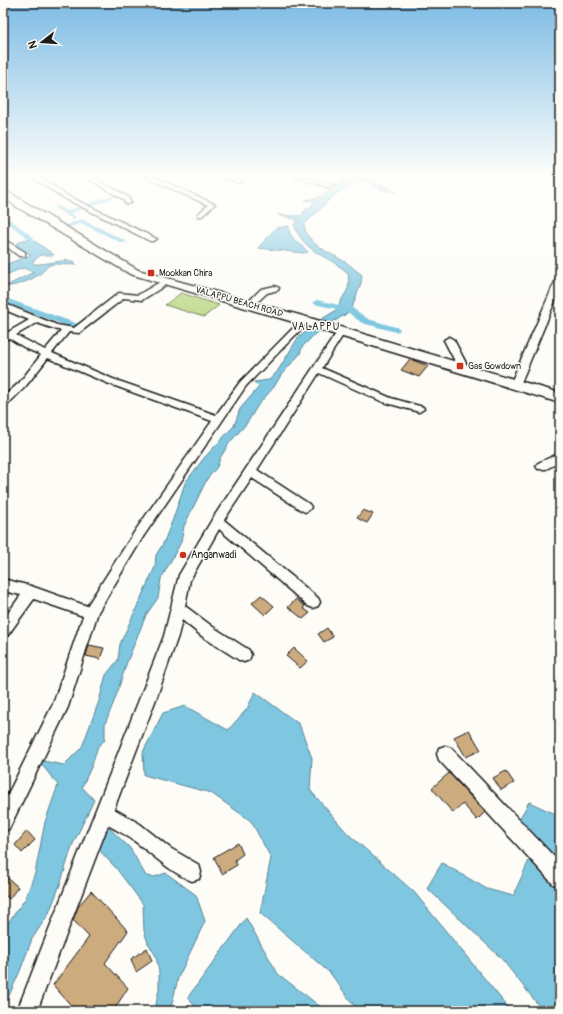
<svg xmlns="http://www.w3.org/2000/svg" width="563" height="1014" font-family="Pangolin,sans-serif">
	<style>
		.green { fill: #c2db91; stroke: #6f7c56 }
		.water { fill: #7fc7e0; stroke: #578392 }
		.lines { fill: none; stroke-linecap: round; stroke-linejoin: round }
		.canal { fill: #7fc7e0; fill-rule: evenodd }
		.building { fill: #ccab7f; stroke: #1c1c1c }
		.minor-casing { stroke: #1c1c1c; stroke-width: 3 }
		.secondary-casing { stroke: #1c1c1c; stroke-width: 3 }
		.minor { fill: #fdfcf7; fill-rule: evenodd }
		.secondary { fill: #fdfcf7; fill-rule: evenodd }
		.poi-dot { fill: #c8321e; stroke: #fdfcf7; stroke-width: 1.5 }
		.labels { text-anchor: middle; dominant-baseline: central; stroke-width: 3; stroke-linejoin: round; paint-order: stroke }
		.far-poi-label { font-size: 9px; fill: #1c1c1c; stroke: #fdfcf7; text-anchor: start }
		.far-street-label { font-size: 9px; fill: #1c1c1c; stroke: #fdfcf7 }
		.far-quarter-label { font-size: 10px; letter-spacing: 1px; fill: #1c1c1c; stroke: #fdfcf7 }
		.poi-label { font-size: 10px; fill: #1c1c1c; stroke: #fdfcf7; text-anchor: start }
	</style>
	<rect width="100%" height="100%" fill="#fdfcf7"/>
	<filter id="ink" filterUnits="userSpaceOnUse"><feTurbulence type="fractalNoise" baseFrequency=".025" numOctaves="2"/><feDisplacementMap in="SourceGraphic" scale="8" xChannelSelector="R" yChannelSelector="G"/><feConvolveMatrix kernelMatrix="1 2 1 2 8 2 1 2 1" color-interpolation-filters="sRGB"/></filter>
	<g filter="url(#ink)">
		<path class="green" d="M181,293l38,12 -15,12 -39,-12z"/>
		<path class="water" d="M352,177h18l-1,1 2,3 20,7 -11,-1 17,5 -18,-3 -15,-9 -19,8 -12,8 -29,29c2,20 29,29 43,38 5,4 10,8 15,12l-1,8 -8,22 -7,9 -30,19 -14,14 -2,7 -19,21 -7,12 -16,18 -11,18 -17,19 -10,16 -3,9 -10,12 -23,47 -3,16 -20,37 -3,19 -12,17 -19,47 -12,37 -10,25v16l-7,6 -6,19 -10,22 12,13 -22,46 -11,36 -12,31 -17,26 -12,32 -17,38v-79l22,-31 10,-26 10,-51 13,-37 -20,-25 26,5 18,-18 17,-46 7,-26 12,-15 2,-16 35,-77 1,-12 7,-11 10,-25 12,-36 19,-25 30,-32 6,-17 19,-22 -5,-5 15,-2 8,-8 21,-34 19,-16 18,-11 13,-22 1,-7 -1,-9c-21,-19 -42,-18 -54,-48l4,-5 -20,-5c9,0 16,2 25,0l1,-4 7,-4 3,-6 -9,-1 16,-3 11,-10 7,-2 3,-4z
			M289,226c-2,11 13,19 19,26l-5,1 -45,-5 18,-20z
			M32,239l22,16h-13l-9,7 2,2c13,1 26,-5 39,-3l3,3c-10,3 -20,-3 -28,2 -3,2 -4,5 -7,7 -7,6 -26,14 -35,13l28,-14 -11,-4 -20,8v-14l4,2 24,-9 -16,-10 8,-5z
			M255,692l44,32 13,34 -2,32 38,44 66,58 97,119h-153l-28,-38 -70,-60 11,-55 -20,-37 -40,-28 -67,-18 -1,-23 20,-39 22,-7 43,24 19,-21z
			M529,802l31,14v57l-44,-48z
			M103,828h6l21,20 16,28 8,1 12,-4 30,22 9,26 -27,57 -7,30 1,3h-19l2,-2 4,-20v-17l-3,-16 -8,-13 -4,-12 -1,-27 -27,-36 -20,-21z
			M530,858l30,32v74l-5,5 5,7v35h-17l-42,-53 -74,-70 15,-25 45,26 26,7z
			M246,918l32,56 48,37h-128l-10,-14z"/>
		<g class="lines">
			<path class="canal" d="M113,195l5,1 -47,17 5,4 -3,2 -20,-12 5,-1 9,5z
				M3,214l31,24v2h-4l-27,-21z
				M81,219l45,22 1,1 -5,1 -41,-20 -16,6 -3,-2z
				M346,294h6l1,2 -2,11 17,12 31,9 1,2 -4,2 -34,-9 -16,-12 -32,-7 -1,-2 4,-2 26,6z
				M3,297l75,27 1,2 -4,2h-3l-69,-26z"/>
		</g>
		<path class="building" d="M410,359l18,7 -9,11 -18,-7z
			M363,510l10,4 -6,9 -10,-5z
			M261,595l13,11 -9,9 -13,-12z
			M296,599l9,7 -2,2 7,5 -7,6 -15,-12z
			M327,628l6,9 -9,5 -6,-8z
			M89,645l15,3 -4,11 -14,-3z
			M294,648l14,13 -8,7 -14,-12z
			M469,730l12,20 -15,7 -12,-20z
			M506,771l8,12 -13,7 -8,-12z
			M449,773l36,39 -8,8 -14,-16 -10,9 -21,-25z
			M27,831l8,9 -13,13 -7,-8z
			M238,843l5,11 -8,6 2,5 -15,9 -8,-17z
			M3,874l15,13 -9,12 -6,-6z
			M91,891l37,40 -23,32 23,25 -15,23h-37l-23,-26 36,-48 -16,-17 5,-13z
			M147,948l5,13 -16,11 -5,-13z"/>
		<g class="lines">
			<g class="minor-casing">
				<path id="minor" d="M3,177h9l-9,4z
					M31,177h8l29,19 89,43 -4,2h-3l-86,-43z
					M85,177h8l35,20 3,6 -5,1 -3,-5z
					M145,177h9l61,27 -13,12h-4v-2l10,-9z
					M223,177h11l8,4 -3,2z
					M293,177h12l30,9 -3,2z
					M3,239l22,13v4h-6l-16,-12z
					M557,277h3v12l-40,96 -5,3 -3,-1 -2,-2z
					M165,279h6l1,2 -30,19 -18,-2 -45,35 -10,-1 -17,21 61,26 103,36 24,-33 62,-63h6l1,2 -63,65 -103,151 -45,75 -30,95 -59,122 -6,3v-28l50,-100 30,-88 -49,-17 -26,36 -5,2v-17l18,-25 -18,-4v-12l28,7 56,20 48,-75 77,-110 -105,-38 -59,-25 -23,29 -18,18 -4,1v-9l16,-14 22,-28 -14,-6 -18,-11 -6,3v-6l26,-15 -26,-11v-6l54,22 17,3 45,-35 19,2zM37,323l24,8 -16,19 -29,-15z
					M275,286l4,2 -1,2 -11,3 -15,14h-6l-1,-2 16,-16z
					M341,329l4,3 -23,36 69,30 32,9 1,2 -5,3 -36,-10 -64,-29 -62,97 52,34 2,3 -2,3 -4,2 -4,-2 -49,-32 -28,42 94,78 2,4 -2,4 -5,2 -5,-2 -89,-77 -29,51 -5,26 28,21 36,23 2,5 -2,5 -5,2 -5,-2 -36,-23 -21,-17 -4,16 -22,63 -42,110 26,15 30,24 29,17 2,7 -2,7 -7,2c-25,-10 -43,-31 -65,-45 -6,-4 -13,-7 -19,-11l-71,186h-20l147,-375 15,-61 34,-57 124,-186z
					M449,337l5,3 15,29 -2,2h-6l-2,-2 -15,-29z
					M560,453v9l-14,7h-8l-2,-3 2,-3z
					M445,746l6,2 109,115v23l-7,-2 -114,-124 -2,-6 2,-6z"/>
			</g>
			<g class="secondary-casing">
				<path id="secondary" d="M3,189l135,81 172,48 250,75v10l-260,-79 -170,-50 -113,-67 -14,-10z"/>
			</g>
			<use href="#minor" class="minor"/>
			<use href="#secondary" class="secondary"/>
		</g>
	</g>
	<linearGradient id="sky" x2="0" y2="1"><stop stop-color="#7ebce5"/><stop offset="0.55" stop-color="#fefefb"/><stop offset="1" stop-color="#fefefb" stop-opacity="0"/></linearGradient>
	<rect width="563" height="319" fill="url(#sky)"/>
	<g class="poi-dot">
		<rect x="147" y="269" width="8" height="8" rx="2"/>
		<rect x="456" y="362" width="8" height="8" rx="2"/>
		<circle cx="183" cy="555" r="4"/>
	</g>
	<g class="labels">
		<g class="far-poi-label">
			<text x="159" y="273">Mookkan Chira</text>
			<text x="468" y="366">Gas Gowdown</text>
		</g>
		<g class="far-street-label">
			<text transform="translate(239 302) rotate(16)">VALAPPU BEACH ROAD</text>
		</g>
		<g class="far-quarter-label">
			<text x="316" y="327">VALAPPU</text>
		</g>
		<g class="poi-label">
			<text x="191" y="555">Anganwadi</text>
		</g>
	</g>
	<rect width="563" height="1014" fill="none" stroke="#fdfcf7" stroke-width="16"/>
	<rect x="8" y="8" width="547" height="998" fill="none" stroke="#1c1c1c" stroke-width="1.5" filter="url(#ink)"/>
	<g transform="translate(42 42) rotate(253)" stroke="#fdfcf7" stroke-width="3" paint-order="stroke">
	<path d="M0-3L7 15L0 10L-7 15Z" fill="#1c1c1c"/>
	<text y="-6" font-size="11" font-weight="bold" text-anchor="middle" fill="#1c1c1c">N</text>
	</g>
</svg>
